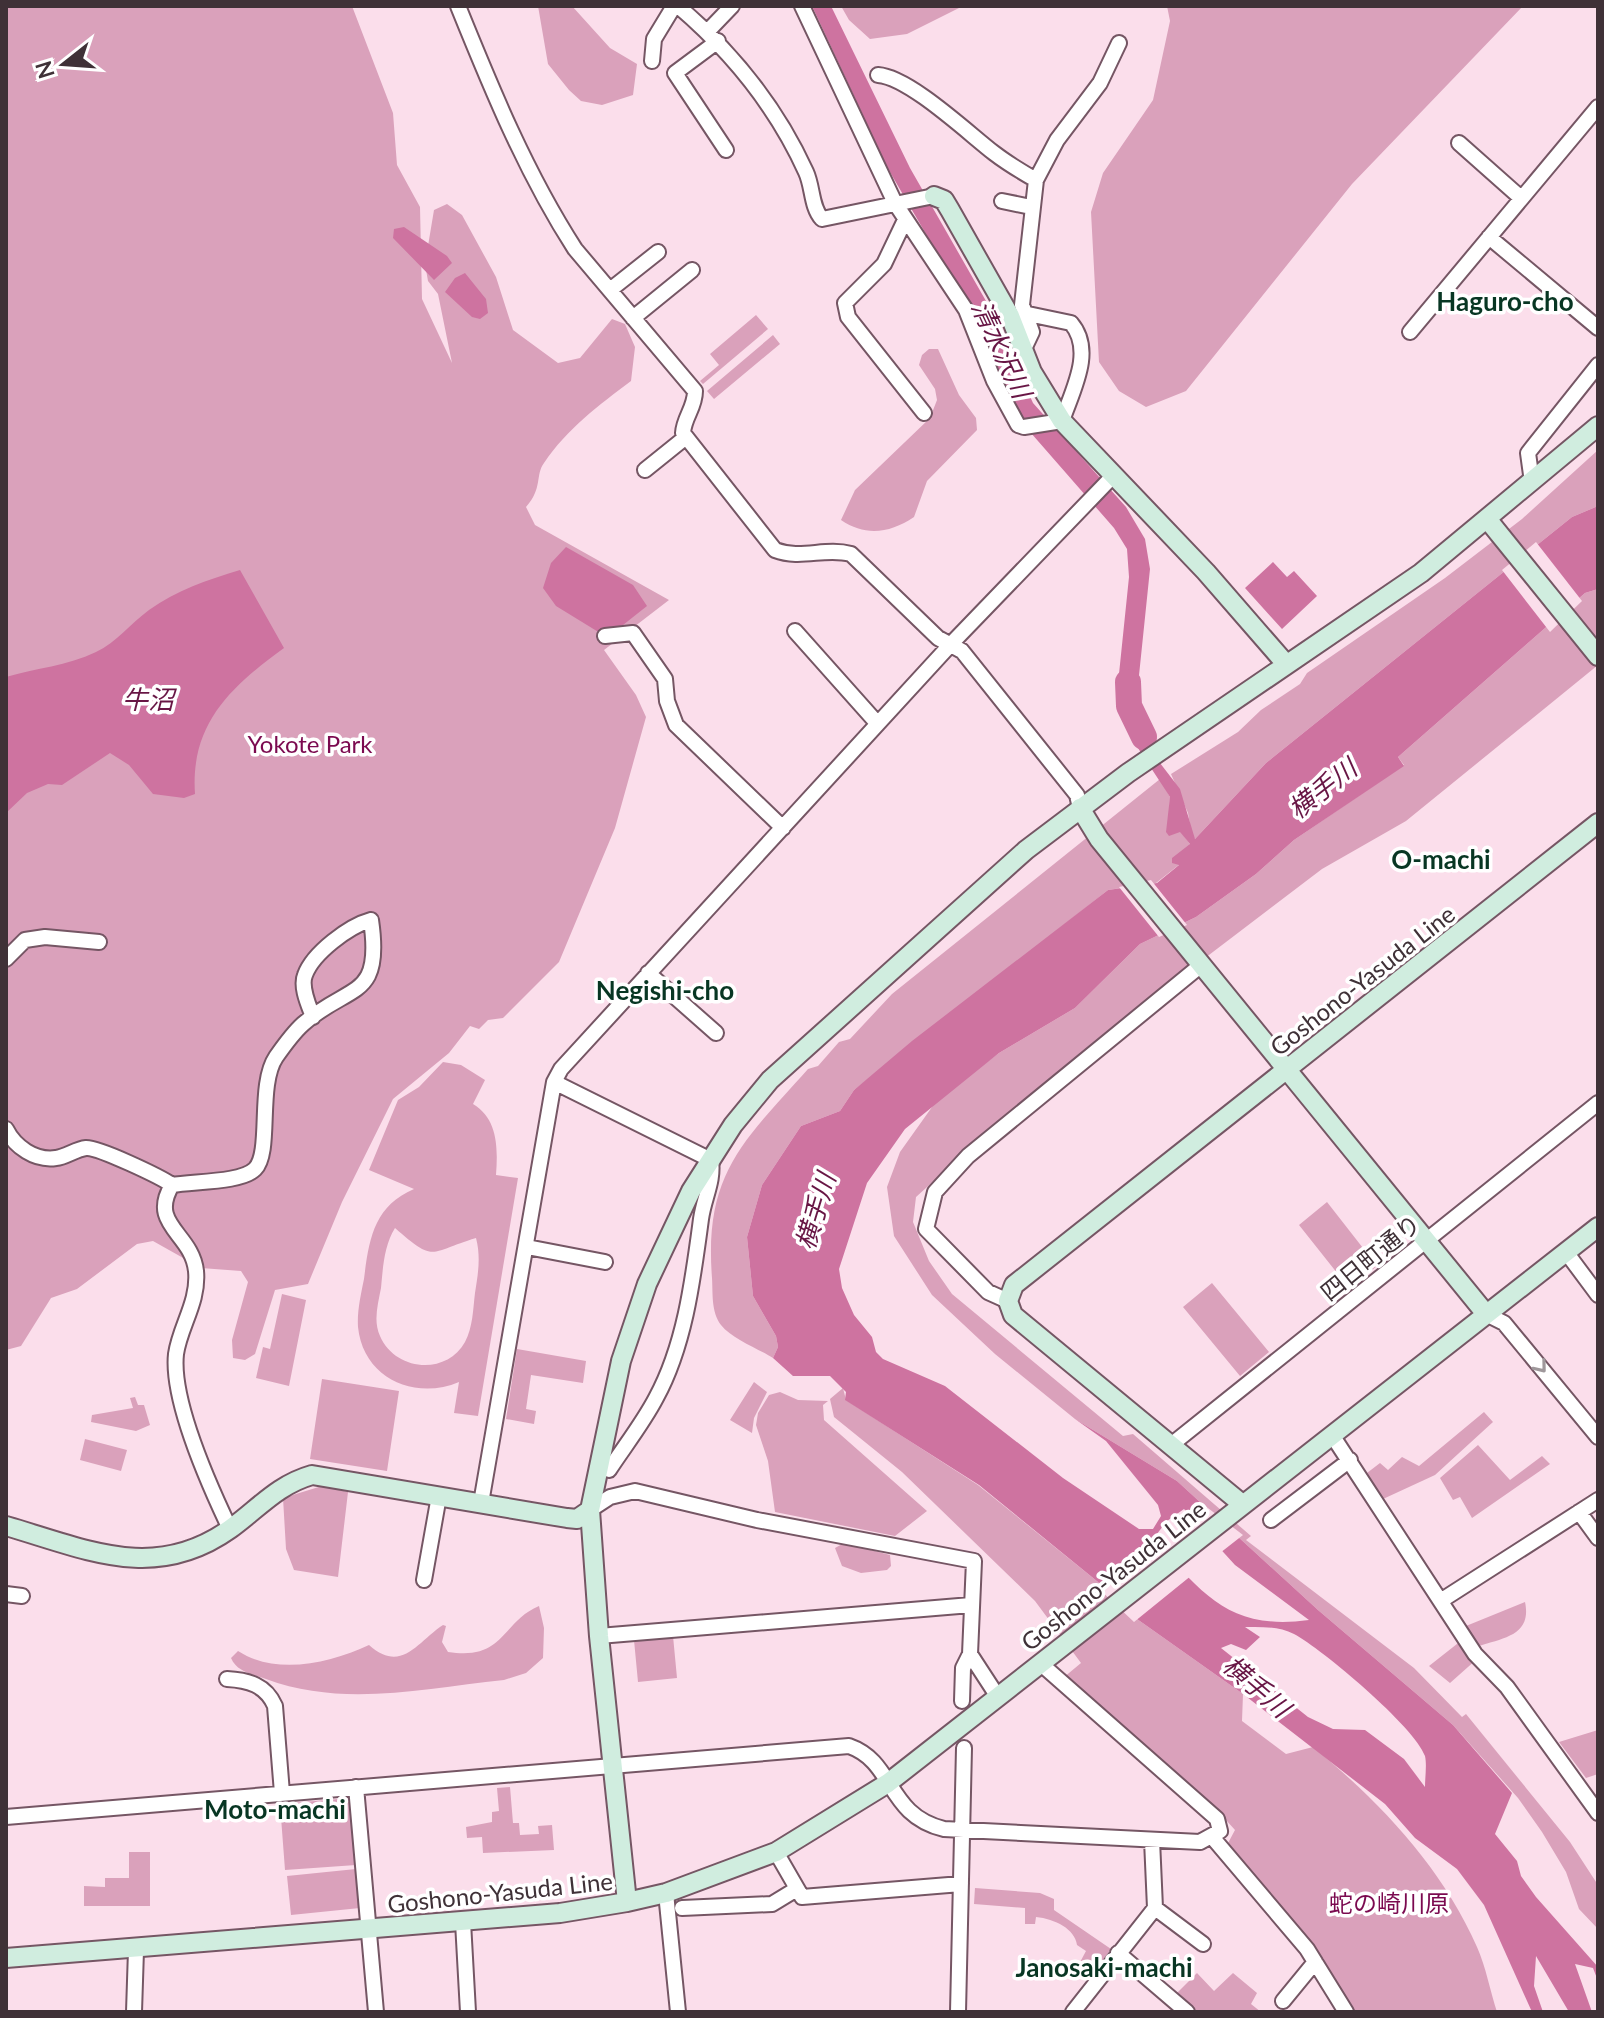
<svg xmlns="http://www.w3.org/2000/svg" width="1604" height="2018" font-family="Lato,'Noto Sans JP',sans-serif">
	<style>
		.green { fill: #daa1bb; fill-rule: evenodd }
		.water { fill: #ce73a0; fill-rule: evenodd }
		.pier { fill: #fbdeeb }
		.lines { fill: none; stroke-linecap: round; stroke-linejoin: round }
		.river { stroke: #ce73a0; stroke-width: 26 }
		.street-casing { stroke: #755664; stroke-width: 18 }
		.secondary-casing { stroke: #755664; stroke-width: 22 }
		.street { stroke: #fff; stroke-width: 14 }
		.secondary { stroke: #d0eddf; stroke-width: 18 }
		.oneway { stroke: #9f989b }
		.labels { text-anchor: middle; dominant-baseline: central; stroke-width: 7; stroke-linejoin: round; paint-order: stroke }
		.park-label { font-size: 24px; fill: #7b0a50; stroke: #fff }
		.street-label { font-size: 24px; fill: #3f3137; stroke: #fff }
		.neighbourhood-label { font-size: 26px; font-weight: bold; fill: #083623; stroke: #fff }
		.water-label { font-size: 26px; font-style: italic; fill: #681645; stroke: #fff }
	</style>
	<rect width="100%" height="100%" fill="#fbdeeb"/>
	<path class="green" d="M6,6h346l41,107 4,52 23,42 2,92 30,64 -14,-69 -10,-13 -3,-17 9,-54 13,-6 15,11 34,62 17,53 45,33 22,-5 32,-39 13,5 10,23 -4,34c-32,24 -64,48 -87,82 -9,12 -1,25 -18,44l9,18 134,75 -65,50 32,45 10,22 -31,111 -56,134 -56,56 -15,2 -9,9 -9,-3 -21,27 -56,46 -51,103 -34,82 -33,6 -20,64 -10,6 -12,-2 -1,-18 16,-58 -7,-11 -40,-3 -48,-27 -16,3 -60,45 -26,9 -30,48 -15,4z
		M538,6h34l38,42 27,16 -4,31 -31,10 -21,-4 -12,-11 -21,-26z
		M841,6h122l-56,28 -37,5 -21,-19z
		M1167,6h356l-171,178 -166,207 -40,16 -27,-16 -20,-29 -8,-150 12,-39 50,-73 17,-79z
		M756,315l12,14 -65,55 -3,-3 19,-16 -9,-11z
		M773,335l7,9 -66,55 -7,-8z
		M929,349h9l21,46 17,23 1,12 -50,51 -13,36c-24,16 -48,20 -73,3l14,-30 75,-72 7,-18 -2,-11 -16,-24 3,-10z
		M1598,450v56l-26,11 -306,246 -71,76 -3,-2 -4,-24 -17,-39 67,-42 23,-22 39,-26 7,-11 138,-95 77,-59z
		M1598,589v76l-192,156 -84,48 -138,105 -216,176 -52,47 -3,25 16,39 23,33 171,142 10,-2 118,102 -5,4 168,128 48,49 4,-3 104,128 28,43v44l-19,-20 -13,-37 -24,-40 -24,-34 -65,-73 -135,-115 -141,-129 -102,-62 -80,-65 -63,-59 -38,-59 -7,-49 13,-35 37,-52 62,-47 76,-45 65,-64 56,-27 60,-43 38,-34 110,-75 -6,-8 187,-164z
		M1160,779l10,18 -1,38 11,-4 10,13 -10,20 -24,19 -48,7 -254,200 -14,21 -39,15 -39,59 -15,52 6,59 23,40 2,11 -5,11c-14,-9 -41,-19 -52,-33 -10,-13 -8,-32 -9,-47 -8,-105 31,-136 96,-209l10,-3 21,-24 11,-3 42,-45z
		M443,1062l18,3 24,15 -12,24c25,15 25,44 23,71l22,3 -40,238 -24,-3 5,-31c-44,19 -96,-4 -101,-55 -1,-16 3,-33 6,-48 5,-40 10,-73 50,-90l-45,-19 29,-70 21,-13zM395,1228c41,36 34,24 81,10 5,19 2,36 -1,55 -2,16 -2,34 -10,49 -19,34 -70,29 -85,-6 -7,-15 -2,-32 1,-48 2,-21 3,-42 14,-60z
		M1327,1202l50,64 -28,22 -50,-63z
		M1212,1283l57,69 -29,24 -57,-69z
		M282,1294l24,6 -17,86 -33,-8 7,-31 7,2z
		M517,1349l69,12 -3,22 -52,-8 -5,34 10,2 -2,13 -28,-5z
		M322,1379l77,12 -12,80 -77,-12z
		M754,1382l13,10 -13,26 -2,15 -22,-13z
		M843,1388l3,12 132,85 120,97 39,37 106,75 -1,27 44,33 27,-7c66,54 129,120 164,200 9,20 13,44 20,65h-146l-124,-167 8,-15 -19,-21 -153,-131 18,-15 -46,-62 -133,-129 -68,-55 -4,-18z
		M780,1392l18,8 30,1 -5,4 1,15 103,91 -32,25 -120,-24 -7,-51 -12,-36 2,-12 11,-18z
		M135,1397l3,8h6l6,20 -14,6 -45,-9 1,-7 41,-7 -3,-10z
		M1484,1412l9,10 -58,53 -52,24 -16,-26 13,-10 8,7 14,-13 17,9z
		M85,1439l42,11 -6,21 -41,-11z
		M1478,1445l32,35 32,-24 8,8 -78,54 -12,-21 -7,3 -13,-22z
		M322,1486l26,6 -10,85 -44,-7 -8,-21 -3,-51z
		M844,1543l46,12 1,11 -4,4 -26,3 -19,-7 -7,-18z
		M1525,1602c7,33 -21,36 -46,44l-13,-20z
		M539,1606l5,22 -1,30 -17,15 -22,7c-80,8 -160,28 -238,-1 -14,-5 -29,-7 -35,-21l7,-7c39,25 92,12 131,-6 33,29 48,-3 74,-20l3,1 -4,16 6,10c57,9 53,-30 91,-46z
		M673,1636l4,42 -39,4 -4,-42z
		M1462,1640l15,19 -27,24 -21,-17z
		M1598,1730v44l-12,4 -27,-36z
		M510,1787l3,36h6l1,12 19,-1 -1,-8 14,-1 2,25 -71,3 -1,-16 -15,1 -1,-11 26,-5v-10l7,-1 -2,-23z
		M350,1798l6,67 -71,5 -5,-66z
		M129,1852h21v54h-66v-20l21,1v-9h24z
		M356,1869l4,39 -69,7 -4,-39z
		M975,1888l65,5 14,6v11l57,39 -18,25 -15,-8 8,-15 -9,-6c-2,-16 -22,-26 -41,-28l-1,7h-10v-16l-51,-4z
		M1197,1973l17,18 19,-18 24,20 -6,11 10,8h-66l-20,-17z"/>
	<path class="water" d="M812,6h19l79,162 80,140 43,95 93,104 19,32 5,30 -15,145 -6,3 4,11 47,61 15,50 71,-76 306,-246 26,-11v83l-13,4 -187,164 6,9 -110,74 -38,34 -60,43 -56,27 -65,64 -76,45 -94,76 -38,54 -28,86 3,19 12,27 18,22 4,15 7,7 62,27 118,92 76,51h14l8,-13 -3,-11 -52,-64 -31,-22 102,62 141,129 135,115 59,68 -17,41 22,27 4,15 15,21 62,70v14l-5,-13 -18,-4 17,48h-23l-33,-56 -2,30 9,26h-11l-48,-107 -27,-36 -42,-31 -30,-34 -142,-110 -106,-75 -39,-37 -119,-97 -134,-85 1,-8 -16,-16h-37l-20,-18 5,-11 -2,-11 -23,-40 -6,-59 15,-52 39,-59 39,-15 14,-21 58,-49 196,-151 49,-7 22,-18 -7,-2v-5l18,-14 -10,-12 -11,4 -3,-4 4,-35 -34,-52 -20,-42 13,-126 -2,-28 -13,-21 -83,-95 -19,-27 -32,-79 -93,-160zM1184,1509l51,56 74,55c-81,11 -106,-27 -156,-81l14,-18zM1245,1627c16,0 34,-1 49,7 28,15 121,93 131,122 2,9 0,21 0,31l-21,-28 -39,-29 -32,-1 -25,-12 -87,-69 10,-4 15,6 14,-13z
		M404,227l43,29 5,7 -18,17 -41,-42 1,-9z
		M465,273l21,26 2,14 -8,6 -8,-2 -27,-25 10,-14z
		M566,547l67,38 14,21 -24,19 -23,8 -44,-27 -13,-18 8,-25z
		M1273,562l14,15 7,-6 23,25 -35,33 -37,-41z
		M240,570l44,78c-52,38 -94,75 -89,146l-11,4 -31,-4 -24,-29 -19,-12 -48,32 -14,-1 -21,9 -21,20v-136c30,-9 61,-11 90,-25 21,-10 34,-28 53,-42 28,-20 58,-30 91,-40z"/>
	<path class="pier" d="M1536,542l46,59 -32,31 -48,-62z
		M1151,880l36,45 -28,12 -40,-50z
		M1204,1505l39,30 -23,18 -33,-35z
		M1159,1540l33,35 -58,47 -36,-34z"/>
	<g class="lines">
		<path class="river" d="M1128,682l1,24 15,31"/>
		<g class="street-casing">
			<path id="street" d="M458,6c34,84 68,167 117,243l120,142c0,17 -11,26 -12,42l92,117c26,10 50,-3 76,4l87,84 24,13 115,144 3,13
				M678,6c55,47 98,100 128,166 7,15 5,35 16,47l112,-23
				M802,6l93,197 71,107 28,71 24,44 6,2 38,-6c10,-30 33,-70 9,-98l-43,-9
				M708,31l24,-25
				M718,41l-43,32 51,77
				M652,61l2,-22 20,-33
				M878,75c31,2 90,58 116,78 13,10 28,19 42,27
				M1459,143l62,55
				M1002,201l29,6
				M905,220l-21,44 -39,39 3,14 76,96
				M1489,237l109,91
				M610,290l48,-38
				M633,318l59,-48
				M1410,332l188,-225
				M1023,351l9,-19 -10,-27 14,-125 21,-40 43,-57 19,-40
				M645,470l41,-33
				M1532,482l-4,-29 70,-88
				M795,631l82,92
				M605,636l28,-3 32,46 2,22 9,24 107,103
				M6,959l19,-19 20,-3 54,5
				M648,973l68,60
				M554,1082l157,78c3,22 -7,37 -10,59 -8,60 -16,126 -45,179 -13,25 -32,49 -47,72
				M6,1129c9,18 29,32 50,29 10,-1 20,-9 30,-10 12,-1 75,29 86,37 21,-4 69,-2 83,-16 17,-17 2,-84 21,-112 7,-10 17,-24 27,-33 46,-41 80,-23 68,-104 -22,6 -58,33 -66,55 -5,12 4,31 8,42
				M172,1185c-24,40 20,48 24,86 3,31 -16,55 -20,83 -5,46 34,133 54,175
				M527,1247l78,15
				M1566,1252l32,43
				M1008,1301l-20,-9 -62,-63 9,-37 33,-36 232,-190
				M1486,1314l18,9 94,114
				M1332,1435l143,219 32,33 91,126
				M1171,1445l427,-342
				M481,1503l73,-421 7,-13 390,-425 162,-168
				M590,1510l20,-13 25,-6 122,29 217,41 -4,93 28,43
				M1579,1512l19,26
				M1271,1520l79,-60
				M424,1580l15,-84
				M6,1594l16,2
				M1442,1600l156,-100
				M599,1636l372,-31
				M227,1679c21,1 39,6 48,27l7,87
				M962,1701l1,-33 7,-14
				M356,1787l20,225
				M6,1817l843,-71c46,16 37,69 95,83l256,13 20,-11 -3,-12 -177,-156
				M1213,1838l94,111 39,63
				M776,1852l26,45 159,-13
				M666,1893l12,119
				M682,1908l90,-4 23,-14
				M1155,1908l48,36
				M463,1922l5,90
				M1118,1953l69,59
				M1283,2001l32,-39
				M134,2012l2,-62
				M958,2012l6,-264
				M1073,2012l82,-104 -3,-68"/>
		</g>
		<g class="secondary-casing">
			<path id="secondary" d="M934,196l10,4 6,10 60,106 22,56 30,49 144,151 80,92
				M1488,520l110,136
				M1080,808l19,31 387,475
				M1242,1504l-229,-189 -5,-14 6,-16 584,-462
				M6,1526c80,23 148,57 224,3 28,-20 47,-44 82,-54l255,43 10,1 13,-9
				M627,1902l-28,-266 -9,-126 31,-149 26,-77 44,-93 42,-66 37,-45 256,-230 102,-77 293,-200 177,-147
				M6,1958l554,-45 67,-11 39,-9 110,-41 112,-69 710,-556"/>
		</g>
		<use href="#street" class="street"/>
		<use href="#secondary" class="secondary"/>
	</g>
	<defs><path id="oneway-chevron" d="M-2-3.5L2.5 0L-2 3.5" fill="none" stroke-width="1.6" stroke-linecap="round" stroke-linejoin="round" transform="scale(2)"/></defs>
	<use class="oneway" href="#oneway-chevron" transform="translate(1541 1367) rotate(51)"/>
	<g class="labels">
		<g class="park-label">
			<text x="310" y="743">Yokote Park</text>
			<text x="1389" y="1902">蛇の崎川原</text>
		</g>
		<g class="street-label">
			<text transform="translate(1362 980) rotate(-38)">Goshono-Yasuda Line</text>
			<text transform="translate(1370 1257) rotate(-39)">四日町通り</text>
			<text transform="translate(1113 1575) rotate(-38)">Goshono-Yasuda Line</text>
			<text transform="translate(500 1892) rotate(-6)">Goshono-Yasuda Line</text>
		</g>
		<g class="neighbourhood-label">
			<text x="1505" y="301">Haguro-cho</text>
			<text x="1441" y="859">O-machi</text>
			<text x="665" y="990">Negishi-cho</text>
			<text x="275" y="1809">Moto-machi</text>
			<text x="1104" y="1967">Janosaki-machi</text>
		</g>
		<g class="water-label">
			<text transform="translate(1002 349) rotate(65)">清水沢川</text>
			<text x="148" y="699">牛沼</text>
			<text transform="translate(1322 788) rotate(-38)">横手川</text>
			<text transform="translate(815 1211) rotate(-73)">横手川</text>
			<text transform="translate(1257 1686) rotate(41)">横手川</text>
		</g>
	</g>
	<rect width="1604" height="2018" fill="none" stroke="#3f3137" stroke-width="16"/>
	<g transform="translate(64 64) rotate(253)" stroke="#ffffff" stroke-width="6" paint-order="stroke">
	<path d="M0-6L14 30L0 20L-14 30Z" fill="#3f3137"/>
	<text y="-12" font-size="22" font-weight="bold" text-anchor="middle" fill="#3f3137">N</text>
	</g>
</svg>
